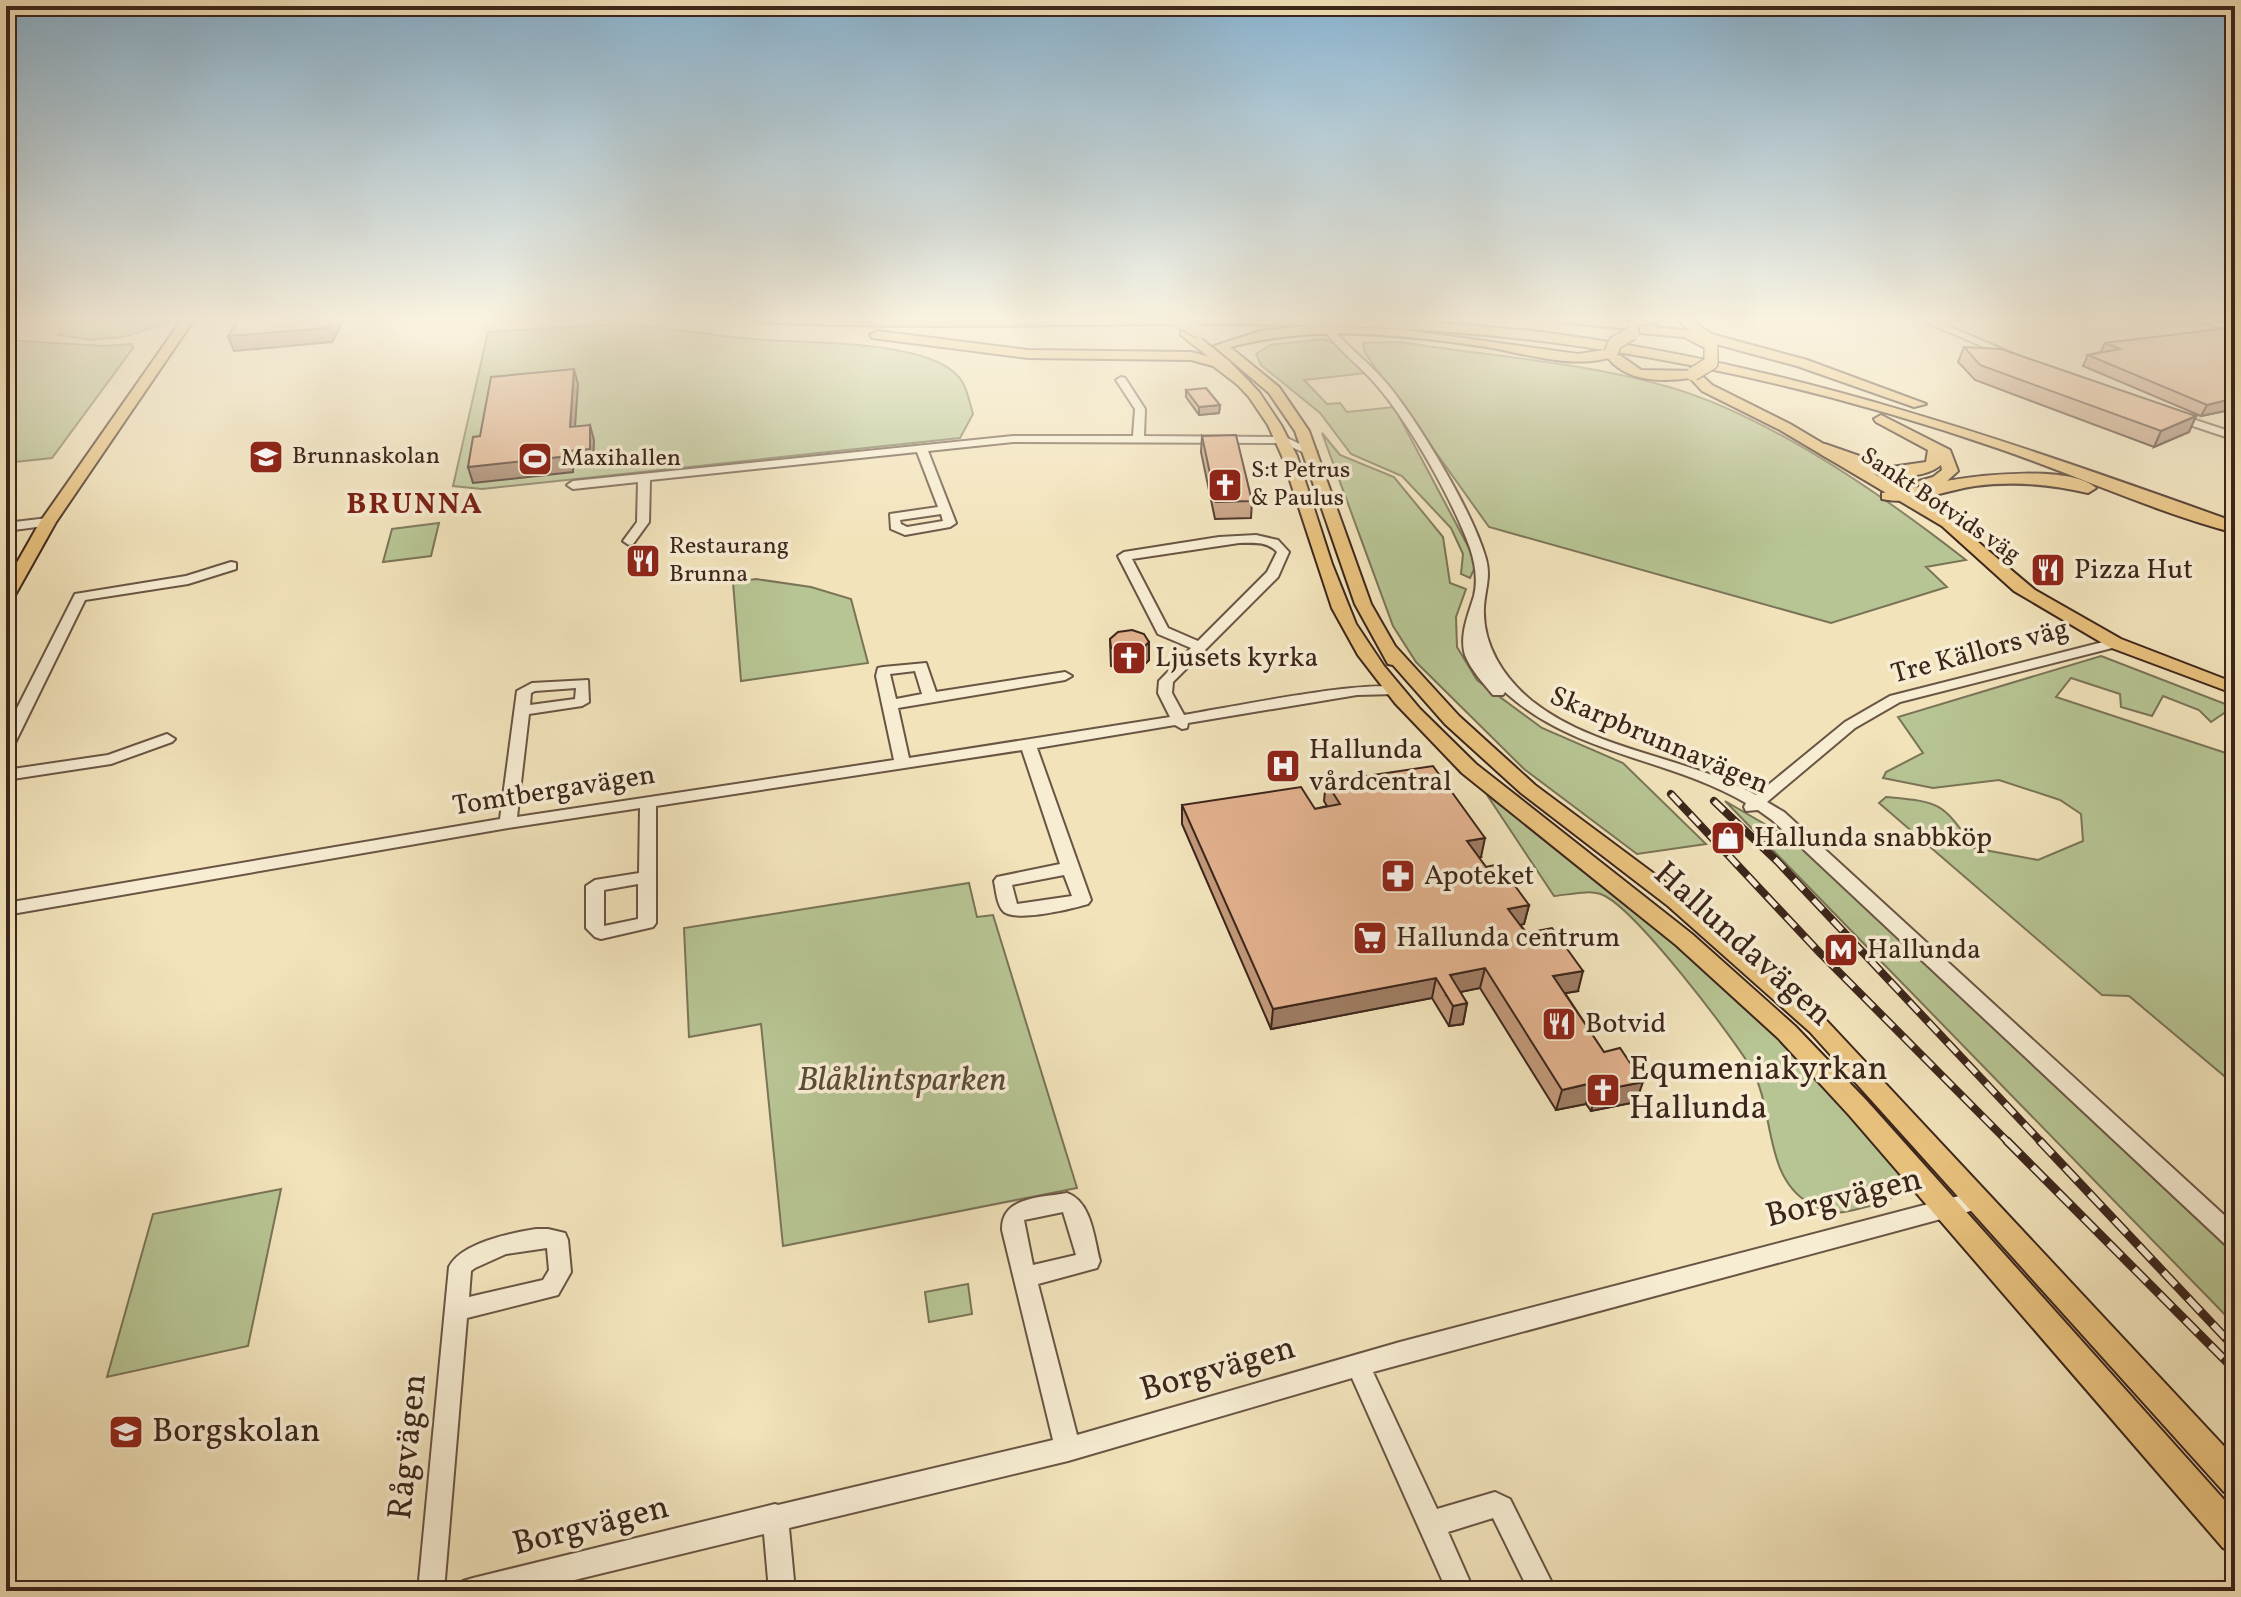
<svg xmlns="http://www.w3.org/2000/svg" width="2241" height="1597" font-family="Vollkorn,serif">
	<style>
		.green { fill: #b7c493; stroke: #7a7457; stroke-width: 2 }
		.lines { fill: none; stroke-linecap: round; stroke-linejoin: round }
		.minor-casing { stroke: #6a5443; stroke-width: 4 }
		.major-casing { stroke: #3c251b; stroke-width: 4 }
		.highway-casing { stroke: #3c251b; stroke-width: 4 }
		.minor { fill: #f7edd3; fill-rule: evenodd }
		.major { fill: #e9c27e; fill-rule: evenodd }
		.highway { fill: #e9c27e; fill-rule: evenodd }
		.rail-far1-casing { stroke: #3c251b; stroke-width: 8 }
		.rail-casing { stroke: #3c251b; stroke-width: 9 }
		.rail-far1 { stroke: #f7edd3; stroke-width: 5; stroke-dasharray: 14; stroke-linecap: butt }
		.rail { stroke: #f7edd3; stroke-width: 6; stroke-dasharray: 18; stroke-linecap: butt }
		.major-bridge-casing { stroke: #3c251b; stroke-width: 16; stroke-linecap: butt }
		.major-bridge { stroke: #e9c27e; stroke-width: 13 }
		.wall { fill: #c39a7b; stroke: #3c251b; stroke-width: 2 }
		.shaded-wall { fill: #9f7d64; stroke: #3c251b; stroke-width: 2 }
		.building { fill: #e3b38f; stroke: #3c251b; stroke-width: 2 }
		.labels { text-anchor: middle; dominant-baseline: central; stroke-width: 7; stroke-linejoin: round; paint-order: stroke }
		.far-poi-label { font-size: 24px; fill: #3c251b; stroke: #f7edd3; text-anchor: start }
		.far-street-label { font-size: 24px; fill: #3c251b; stroke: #f7edd3 }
		.poi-label { font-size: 28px; fill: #3c251b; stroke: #f7edd3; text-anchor: start }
		.street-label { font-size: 28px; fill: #3c251b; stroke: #f7edd3 }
		.far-district-label { font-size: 30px; font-weight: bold; letter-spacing: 2px; fill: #7a1f14; stroke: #f7edd3 }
		.near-street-label { font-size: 34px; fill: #3c251b; stroke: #f7edd3 }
		.near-poi-label { font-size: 34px; fill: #3c251b; stroke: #f7edd3; text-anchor: start }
		.near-park-label { font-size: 34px; font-style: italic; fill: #5b4d39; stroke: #f7edd3 }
	</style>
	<rect width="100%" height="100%" fill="#f2e3bb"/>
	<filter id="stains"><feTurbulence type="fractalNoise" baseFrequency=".0025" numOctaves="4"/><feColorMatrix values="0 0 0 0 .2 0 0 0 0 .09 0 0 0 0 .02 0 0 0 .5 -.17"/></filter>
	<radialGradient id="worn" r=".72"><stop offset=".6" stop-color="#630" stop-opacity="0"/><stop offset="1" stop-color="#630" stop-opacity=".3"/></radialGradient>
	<path class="green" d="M78,318h105l-60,19 -31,3 -34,-5 9,-14z
		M626,324c47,5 94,13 141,16 45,3 158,1 190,35 10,10 12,26 16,39l-13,24 -478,51 -29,-3 35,-154z
		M1323,339l12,5 31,29 -62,7 23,24 13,-1 7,9 47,-5 83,156 -7,15 -9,-4 2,-20 -12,-26 -49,-52 -51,-22 -31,-41 -59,-48 -5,-11 14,-9z
		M6,340l97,6 29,-2 1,4 -81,110 -46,5z
		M1400,342c89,14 182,20 269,45 100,29 215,109 297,173l-40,7 21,20 -116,36 -342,-96 -124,-174 -2,-10z
		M1322,433l18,22 54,22 49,60 7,46 16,6 -10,28 1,30 20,33 65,48 81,35 83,81 -69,10 -113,-85 -108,-107 -23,-36z
		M439,523l-8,33 -48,6 9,-33z
		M756,579l55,8 40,12 17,64 -127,18 -8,-99z
		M2101,656l132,51 -22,15 -12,-12 -36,-14 -11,20 -31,-9 -1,-13 -49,-16 -15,19 179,59v329l-106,-89 -27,-1 -223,-192 7,-6c55,5 56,5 88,51l64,12 45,-19 -2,-27 -21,-14 -61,-20 -66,8 -50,-10 3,-6 37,-19 -25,-36z
		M1487,795l153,116 144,132 119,131 1,15c-16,15 -34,17 -55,22 -16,4 -27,0 -40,-8 -47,-28 -33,-94 -59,-137 -21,-34 -114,-156 -147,-171 -14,-6 -34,0 -49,1z
		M1725,801l69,40 45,38 396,373v73z
		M969,883l8,34 16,-2 84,273 -294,58 -22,-222 -72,13 -5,-109z
		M281,1189l-33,157 -141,31 46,-163z
		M968,1284l4,30 -43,8 -4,-30z"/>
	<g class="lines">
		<g class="minor-casing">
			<path id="minor" d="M1916,318h13l92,39 -9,2z
				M2190,318h15l30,8v6z
				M1326,328h6c17,21 39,36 56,57 31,38 85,127 98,174 5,18 -1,31 -2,48 -2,38 20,71 48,94 65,51 154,55 224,94l89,-73 45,-26 225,-57 5,1 2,3 -2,3 -220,56 -45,26 -88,74 17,10 451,413v23l-8,-2 -455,-426 -14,-10 -12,1 -2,-4 2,-4c-77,-45 -172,-48 -241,-111l-2,3h-10c-10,-12 -22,-25 -28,-40 -6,-20 4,-42 9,-59 4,-16 1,-33 -4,-48 -17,-47 -59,-122 -91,-160 -17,-21 -39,-36 -55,-58z
				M1121,377l4,1 20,31 -1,27 141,1 32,15 -10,2 -24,-11 -270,-1 -85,9 28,72 -6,4 -45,8 -14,-6 -1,-15 48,-7 -21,-55 -267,28 -1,42 -16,22 -4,1 -6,-4 14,-19 1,-40 -65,7 -6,-4 6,-4 440,-45h120l2,-27 -19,-29zM941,514l2,7 -36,6 -6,-3 -1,-4z
				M2169,414h8l58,19v7l-66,-22z
				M48,518l6,4 -2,3 -46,6v-8z
				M1256,535l22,5 11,12 -11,25 -105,105 -1,11 12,22c33,-5 200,-40 218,-25l-7,4 -38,1 -169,28 -1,5 -5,1 -7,-4 -138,23 54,152 -3,4c-17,5 -69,18 -84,8 -7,-6 -8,-22 -10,-31l3,-4 63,-13 -38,-114 -366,56v117l-3,4 -52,12 -6,-2 -9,-9v-42l9,-6 44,-7 1,-65 -132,20 -502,87v-12l494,-84 17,-128 15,-8 56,-3 1,22 -7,4 -53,8 -12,103 377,-57 -18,-84 2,-8 5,-1 43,-4 10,29 129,-20 7,4 -7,4 -167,28 11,50 261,-41 -12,-24 1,-12 32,-33 -33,-14 -40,-78 6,-4 95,-15zM1239,543c14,0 28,-2 38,9l-10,20 -69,69 -30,-13 -36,-69zM915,671l7,23 -26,5 -6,-25zM576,688l-1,11 -45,6 1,-12 4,-2zM1064,875l8,21 -55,8 -5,-19zM638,884v35l-34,7v-36z
				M231,562l5,1v6l-48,15 -103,16 -71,145 -8,5v-20l69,-136 111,-18z
				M167,734l8,5 -3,3 -61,22 -105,16v-10l102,-15z
				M1978,1191l8,3 3,6 -3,6 -8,3 -605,163 64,137 58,-17 15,7 46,92h-27l-36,-73 -45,14 26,59h-27l-95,-213 -284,83 -279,67 6,63h-26l-5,-57 -235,57h-69l3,-10 10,-3 302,-74 3,1 275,-65 -51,-210c-1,-34 39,-32 65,-37 25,9 27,46 33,68l-3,7 -59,16 39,151 323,-93zM1063,1212l13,43 -43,10 -9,-45z
				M536,1229h12l17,4 3,7 3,32 -13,23 -91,23 -23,273h-26l31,-324c12,-24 62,-34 87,-38zM547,1248l2,22 -6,10 -74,17 2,-26 4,-3 31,-14z"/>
		</g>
		<g class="major-casing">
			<path id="major" d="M183,318h12l-139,204 -42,75 -8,5v-20l34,-60z
				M1551,318l79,3 39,-3 -39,11 -73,-7z
				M1305,326l93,3 180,25 33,-5 30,21 56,1 15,14 78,39 162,96 83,70 86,49 114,44v11l-126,-47 -95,-56 -72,-65 -162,-96 -78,-39 -12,-13c-28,4 -63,4 -82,-20 -39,11 -88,-6 -128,-12 -84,-12 -167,-21 -250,1l49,40 30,44 62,173 24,42 64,70 76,69 149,111 142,124 409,438v39l-11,-5 -414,-460 -142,-126 -147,-113 -76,-69 -52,-59 -5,-1 -33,-60 -60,-173 -26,-38 -55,-47 47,-15z
				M1644,326l47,5 26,16 -6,4 -27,-14 -44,-4v-6z
				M1181,329h8l40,32 30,31 22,33 16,31 35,108 24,60 28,42 36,43 56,55 216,170 103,92 72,75 368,411v40l-12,-4 -374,-433 -71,-77 -102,-93 -214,-172 -67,-70 -37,-48 -26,-47 -50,-152 -14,-31 -19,-28 -29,-31 -39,-31z"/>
		</g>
		<g class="highway-casing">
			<path id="highway" d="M751,318c136,0 273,0 410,0 132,0 263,-1 394,16 236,31 457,108 680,188v11c-80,-21 -157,-57 -235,-84 -127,-44 -257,-77 -389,-98 -283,-47 -569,-15 -854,-29z
				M1675,318h14l22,16 96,26 119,44 -12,3 -117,-41 -96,-26z
				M877,331l151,19 163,2 32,8 27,22 -12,3 -25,-19 -22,-6 -163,-2 -156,-20 -2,-3z
				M1881,415l69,35 8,21 -11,10c33,-6 123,-16 149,7l-8,5c-38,-9 -74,-12 -113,-7 -29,4 -64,20 -93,13v-6l37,-6v-6l14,-4 9,-7 -1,-5c-29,24 -104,6 -129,-18l13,-3 66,23 35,-5 2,-12 -52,-28 -2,-3z"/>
		</g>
		<use href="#minor" class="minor"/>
		<use href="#major" class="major"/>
		<use href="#highway" class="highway"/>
		<g class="rail-far1-casing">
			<path id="rail-far1" d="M1671,794l149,159 189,190
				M1714,801l63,60 265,282"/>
		</g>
		<g class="rail-casing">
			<path id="rail" d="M2007,1141l228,229
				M2040,1141l195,207"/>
		</g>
		<use href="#rail-far1" class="rail-far1"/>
		<use href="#rail" class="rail"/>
		<g class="major-bridge-casing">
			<path id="major-bridge" d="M1175,318l25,14
				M1611,353l4,-10 17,-10
				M1693,374l18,-11v-16"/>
		</g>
		<use href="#major-bridge" class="major-bridge"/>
	</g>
	<path class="wall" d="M1935,318h32l-20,4z
		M2235,331v78l-34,7 -118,-50 5,-11 13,-3 4,-9z
		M1964,347l232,69 -7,16 -35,15 -179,-67 -17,-18z
		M1186,390l34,15 -1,8 -20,2 -13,-18z
		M1202,436l50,65 -1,17 -36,1 -14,-67z
		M1110,639l39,3v18l-7,7 -16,3 -15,-4z
		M1326,782l155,75 -2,1 7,9 43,38 -5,19 -4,1 58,66 -13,2 71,109 -45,9 -5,-7 -30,6 -76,-122 -20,4 7,11 -4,21 -14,2 -17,-28 -161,31 -89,-205v-19l133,4 12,-3 -3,-5z"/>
	<path class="shaded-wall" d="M333,318h12l-13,24 -98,9 -6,-15z
		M1949,318h18l-20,4z
		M574,369l4,15 -4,58 -4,-15z
		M2235,398v11l-34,7 6,-11z
		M1220,405l-1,8 -20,2v-8z
		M2196,416l-7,16 -35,15 7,-16z
		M590,425l4,15 -1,25 -20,2v5l-100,11 -5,-16 101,-16z
		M1149,642v18l-7,7 -16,3v-18z
		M1485,838l-4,19 -18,3 4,-19z
		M1529,905l-5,19 -20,5 4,-20z
		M1485,968l-5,20 -34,7 4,-20z
		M1583,971l-5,20 -30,5 5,-20z
		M1436,978l-4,20 -161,31 2,-20z
		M1467,1003l-4,21 -14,2 4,-20z
		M1643,1082l-7,20 -45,9 6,-20z
		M1592,1083l-6,21 -30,6 6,-20z"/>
	<path class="building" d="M239,318h94l-6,10 -99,8z
		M2227,328l8,3v67l-28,7 -119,-50 32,-6 -15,-6z
		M1964,347l37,2 195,67 -35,15 -181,-66z
		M574,369l-4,58 20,-2v24l-21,2v5l-101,11 5,-30 7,-1 11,-59z
		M1206,388l14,17 -21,2 -13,-17z
		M1236,435l16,66 -36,1 -14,-66z
		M1132,630l12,4 5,8 -7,7 -16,3 -15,-4 -1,-9 8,-7z
		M1433,766l52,72 -18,3 19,26 13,-3 30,41 -21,4 18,24 26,-5 31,43 -30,5 51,76 16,-4 23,34 -46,9 -5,-8 -30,7 -77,-122 -35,7 17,28 -14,3 -17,-28 -163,31 -91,-204 119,-18 14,22 25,-5 -14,-22z"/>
	<linearGradient id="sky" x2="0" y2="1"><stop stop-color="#8bb7d6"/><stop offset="0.59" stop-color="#f9f2e0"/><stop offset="1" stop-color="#f9f2e0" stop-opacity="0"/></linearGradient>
	<rect width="2241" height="541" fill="url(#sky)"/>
	<defs>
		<g id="school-square" transform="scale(1.8)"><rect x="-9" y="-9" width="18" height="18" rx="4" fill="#8f2418" stroke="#f7edd3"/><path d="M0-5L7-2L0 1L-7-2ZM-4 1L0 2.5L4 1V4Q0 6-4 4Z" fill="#fff"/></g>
		<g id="stadium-square" transform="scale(1.8)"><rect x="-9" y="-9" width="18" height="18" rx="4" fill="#8f2418" stroke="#f7edd3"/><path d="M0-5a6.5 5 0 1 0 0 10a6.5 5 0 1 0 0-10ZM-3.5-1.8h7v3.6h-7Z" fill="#fff"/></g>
		<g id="church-square" transform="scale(1.8)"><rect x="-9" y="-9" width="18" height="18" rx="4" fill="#8f2418" stroke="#f7edd3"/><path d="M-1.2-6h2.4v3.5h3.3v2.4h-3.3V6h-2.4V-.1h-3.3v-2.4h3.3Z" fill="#fff"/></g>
		<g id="restaurant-square" transform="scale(1.8)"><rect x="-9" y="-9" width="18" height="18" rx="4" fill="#8f2418" stroke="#f7edd3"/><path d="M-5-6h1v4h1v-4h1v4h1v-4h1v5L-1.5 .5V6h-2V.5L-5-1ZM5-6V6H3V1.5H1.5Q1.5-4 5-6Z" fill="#fff"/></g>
		<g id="hospital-square" transform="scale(1.8)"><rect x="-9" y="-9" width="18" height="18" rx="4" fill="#8f2418" stroke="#f7edd3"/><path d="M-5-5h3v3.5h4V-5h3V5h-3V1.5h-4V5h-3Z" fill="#fff"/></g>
		<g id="shop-square" transform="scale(1.8)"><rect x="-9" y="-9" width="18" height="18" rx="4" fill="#8f2418" stroke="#f7edd3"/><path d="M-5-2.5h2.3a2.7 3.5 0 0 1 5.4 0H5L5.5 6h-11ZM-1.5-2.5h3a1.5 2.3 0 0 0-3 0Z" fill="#fff"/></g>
		<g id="pharmacy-square" transform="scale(1.8)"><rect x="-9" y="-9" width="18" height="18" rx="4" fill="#8f2418" stroke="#f7edd3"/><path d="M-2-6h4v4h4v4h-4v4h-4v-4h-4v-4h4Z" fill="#fff"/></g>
		<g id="supermarket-square" transform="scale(1.8)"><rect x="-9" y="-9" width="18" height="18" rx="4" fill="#8f2418" stroke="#f7edd3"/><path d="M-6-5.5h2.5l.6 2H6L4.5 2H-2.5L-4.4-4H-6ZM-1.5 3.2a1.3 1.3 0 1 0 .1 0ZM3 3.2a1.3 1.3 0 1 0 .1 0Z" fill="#fff"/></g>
		<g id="metro-square" transform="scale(1.8)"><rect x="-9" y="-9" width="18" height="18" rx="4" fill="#8f2418" stroke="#f7edd3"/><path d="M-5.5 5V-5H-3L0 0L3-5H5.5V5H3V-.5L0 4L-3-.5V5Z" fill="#fff"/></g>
	</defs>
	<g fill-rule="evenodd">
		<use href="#school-square" x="266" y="457"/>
		<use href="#stadium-square" x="535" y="459"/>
		<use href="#church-square" x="1225" y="485"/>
		<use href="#restaurant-square" x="643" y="561"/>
		<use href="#restaurant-square" x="2048" y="570"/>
		<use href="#church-square" x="1129" y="658"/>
		<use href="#hospital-square" x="1283" y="766"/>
		<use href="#shop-square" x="1728" y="838"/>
		<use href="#pharmacy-square" x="1398" y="876"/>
		<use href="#supermarket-square" x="1370" y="938"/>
		<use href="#metro-square" x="1841" y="950"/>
		<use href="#restaurant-square" x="1559" y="1024"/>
		<use href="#church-square" x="1603" y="1090"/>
		<use href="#school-square" x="126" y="1432"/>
	</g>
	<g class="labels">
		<g class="far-poi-label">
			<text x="292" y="457">Brunnaskolan</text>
			<text x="561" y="459">Maxihallen</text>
			<text x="1251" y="471">S:t Petrus<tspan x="1251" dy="28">&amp; Paulus</tspan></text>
			<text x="669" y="547">Restaurang<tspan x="669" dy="28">Brunna</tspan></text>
		</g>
		<g class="far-street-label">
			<text transform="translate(1940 506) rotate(34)">Sankt Botvids väg</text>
		</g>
		<g class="poi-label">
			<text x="2074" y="570">Pizza Hut</text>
			<text x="1155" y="658">Ljusets kyrka</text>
			<text x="1309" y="750">Hallunda<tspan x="1309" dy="32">vårdcentral</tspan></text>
			<text x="1754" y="838">Hallunda snabbköp</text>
			<text x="1424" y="876">Apoteket</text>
			<text x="1396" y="938">Hallunda centrum</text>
			<text x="1867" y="950">Hallunda</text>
			<text x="1585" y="1024">Botvid</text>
		</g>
		<g class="street-label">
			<text transform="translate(1980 652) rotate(-15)">Tre Källors väg</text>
			<text transform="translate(1659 741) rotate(23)">Skarpbrunnavägen</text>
			<text transform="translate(554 791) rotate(-9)">Tomtbergavägen</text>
		</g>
		<g class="far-district-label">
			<text x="415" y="505">BRUNNA</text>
		</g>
		<g class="near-street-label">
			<text transform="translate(1742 945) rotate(42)">Hallundavägen</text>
			<text transform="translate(1844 1199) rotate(-14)">Borgvägen</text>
			<text transform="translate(1218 1370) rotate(-16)">Borgvägen</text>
			<text transform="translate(409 1447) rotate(-84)">Rågvägen</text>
			<text transform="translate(591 1527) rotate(-14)">Borgvägen</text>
		</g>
		<g class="near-poi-label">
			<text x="1629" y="1070">Equmeniakyrkan<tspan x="1629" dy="39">Hallunda</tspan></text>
			<text x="152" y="1432">Borgskolan</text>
		</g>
		<g class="near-park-label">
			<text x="902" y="1081">Blåklintsparken</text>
		</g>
	</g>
	<rect width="2241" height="1597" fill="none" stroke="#f2e3bb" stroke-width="32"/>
	<rect x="8" y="8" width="2225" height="1581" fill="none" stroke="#3c251b" stroke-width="4"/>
	<rect x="16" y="16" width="2209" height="1565" fill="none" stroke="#3c251b" stroke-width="2"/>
	<rect width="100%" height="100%" filter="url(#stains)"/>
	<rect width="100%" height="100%" fill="url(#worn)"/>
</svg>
